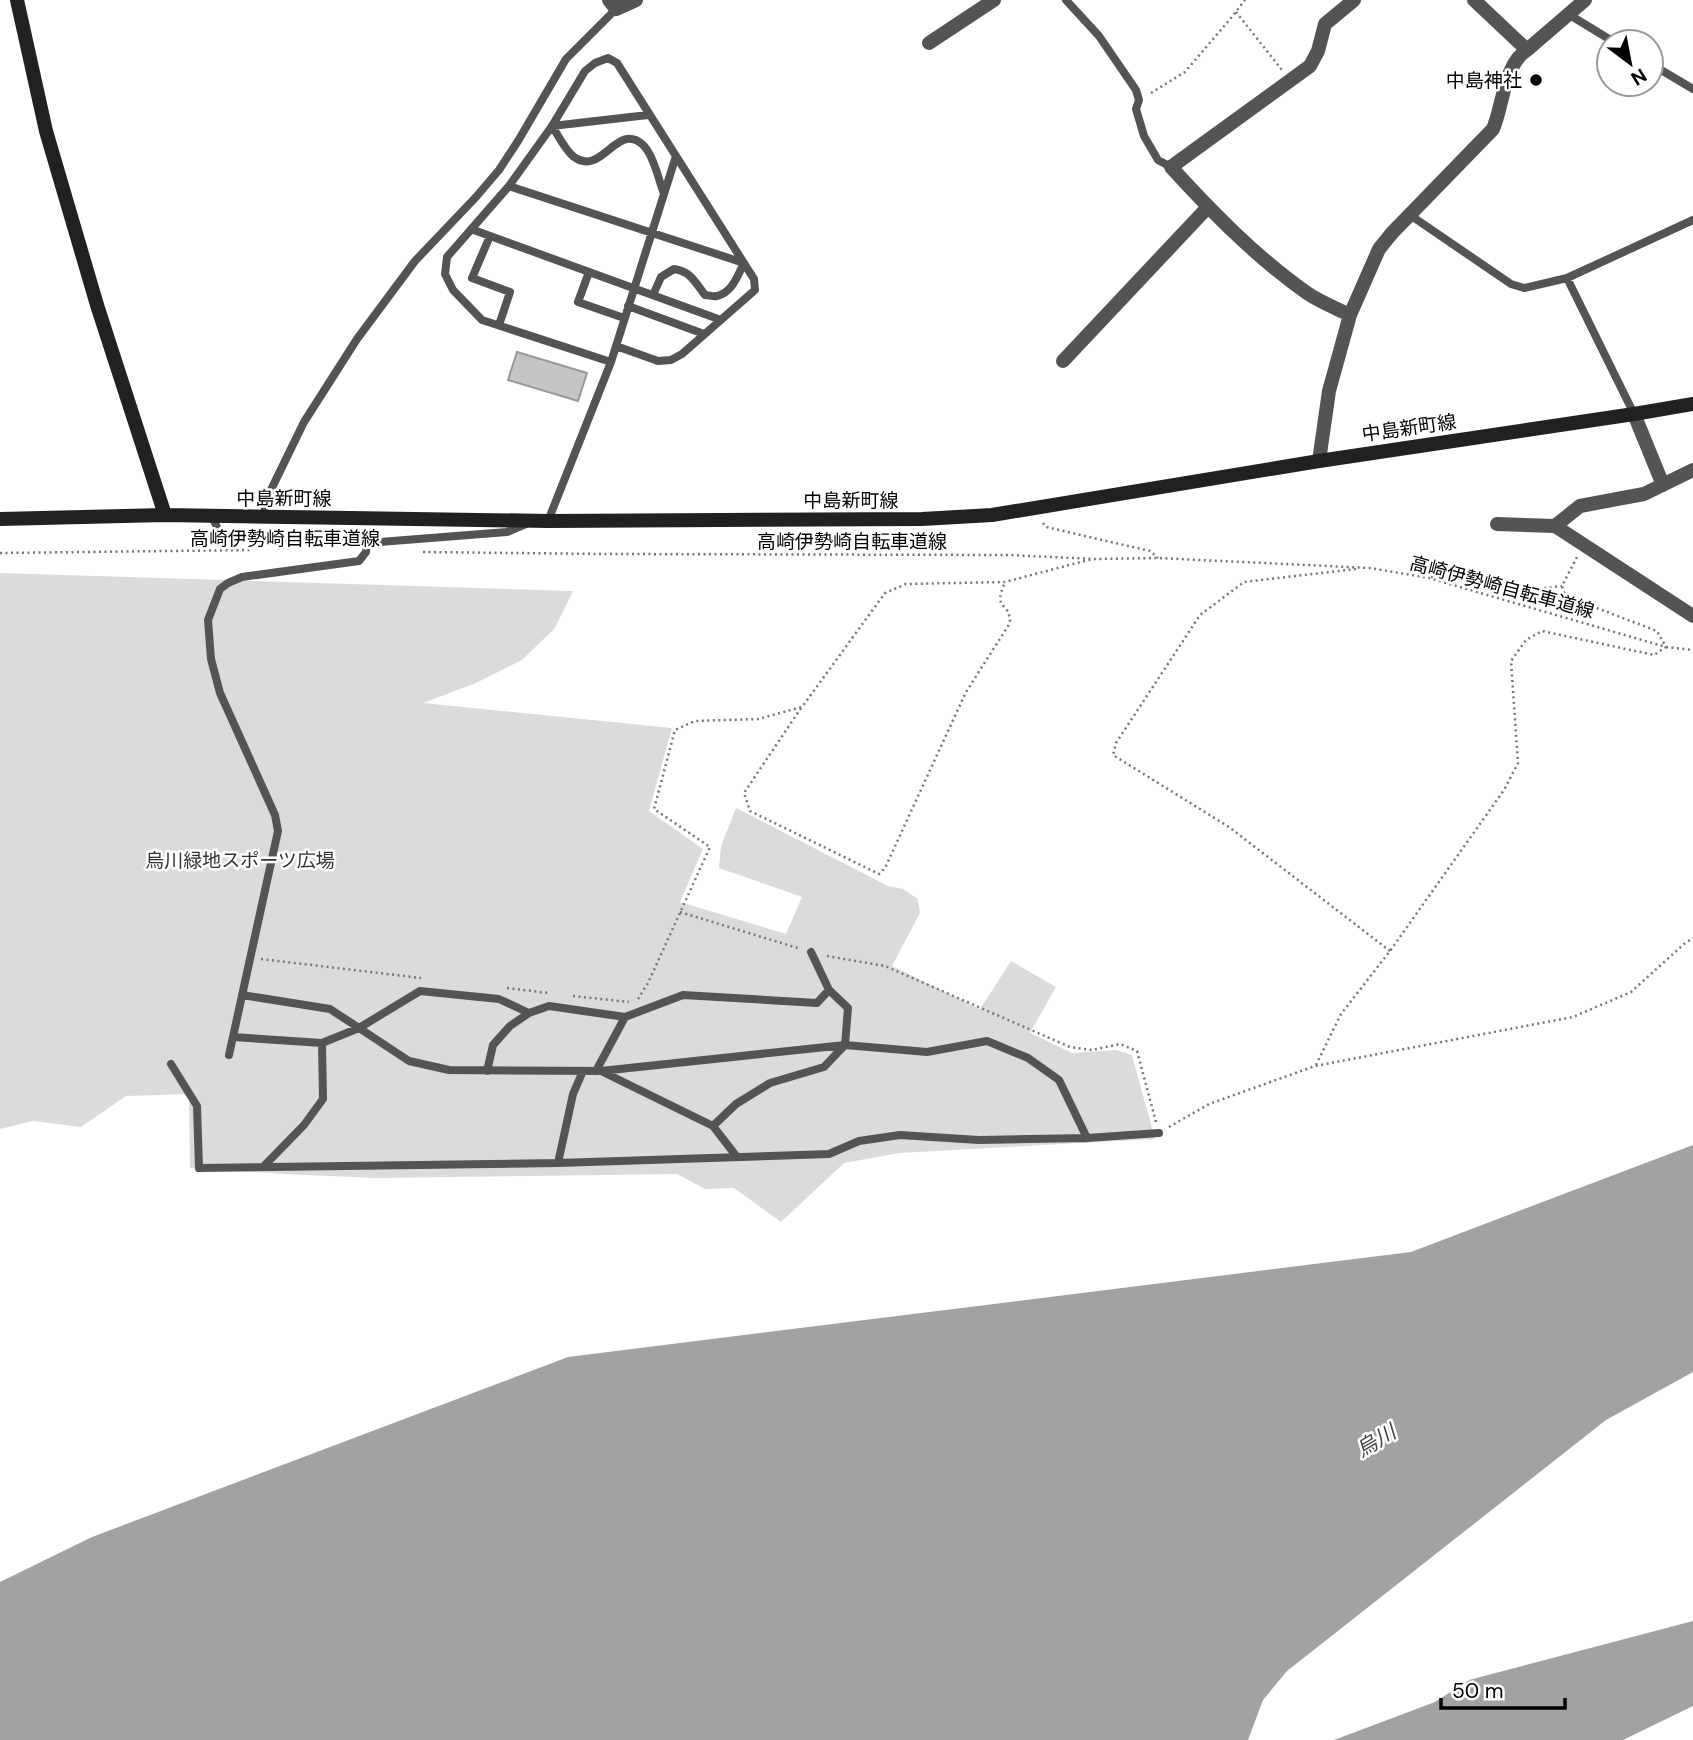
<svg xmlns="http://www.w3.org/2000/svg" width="1693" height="1740" font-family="'DM Sans','Noto Sans JP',sans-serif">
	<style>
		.green { fill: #dbdbdb }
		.water { fill: #a2a2a2 }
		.building { fill: #c4c4c4; stroke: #989898; stroke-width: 2 }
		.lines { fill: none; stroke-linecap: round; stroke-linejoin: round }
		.path { stroke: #767676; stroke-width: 2.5; stroke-dasharray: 2 3.5; stroke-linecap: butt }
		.lane { stroke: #545454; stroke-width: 8 }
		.street { stroke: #545454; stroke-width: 14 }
		.secondary { stroke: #212121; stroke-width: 14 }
		.poi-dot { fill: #000; stroke: #fff; stroke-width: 2.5 }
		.labels { text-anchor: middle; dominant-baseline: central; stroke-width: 5; stroke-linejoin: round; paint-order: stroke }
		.poi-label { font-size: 19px; fill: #000; stroke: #fff; text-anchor: end }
		.street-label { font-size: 19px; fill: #000; stroke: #fff }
		.park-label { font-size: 19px; fill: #323232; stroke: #fff }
		.water-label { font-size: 21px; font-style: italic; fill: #434343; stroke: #fff }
	</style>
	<rect width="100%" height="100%" fill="#fff"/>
	<path class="green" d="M0,573l573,18 -18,37 -33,32 -46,23 -53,20 249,25 -23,83 54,38 -23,53 106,32 16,-37 -83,-29 2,-22 15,-38 152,78 15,3 15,10 2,14 -28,53 88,43 31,-48 45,26 -26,46 42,20 44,-3 16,5 23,84 -256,14 -55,10 -63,59 -47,-34 -29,1 -28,-15 -301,4 -92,-4 -94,-6 -1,-74 -63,2 -45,31 -48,-6 -33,8z"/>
	<path class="water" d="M1693,1145v227l-87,48 -319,251 -24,29 -15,40h-1248v-158l92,-45 476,-180 843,-105z
		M1693,1621v85l-70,34h-289l101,-38 34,-22z"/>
	<path class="building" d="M517,352l70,21 -9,28 -70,-21z"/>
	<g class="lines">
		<path class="path" d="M1236,12l46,58
			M1151,93l34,-21 46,-54 14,-18
			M1043,523l3,4 104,24 8,7
			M423,552l180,2 406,1 86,4 63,-1 212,10 59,10 237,69 27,3
			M0,553l252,-3
			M1356,569l-112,13 -44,33 -84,128 -3,12 116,72 161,124
			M1431,577l21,-4 76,17 34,-4
			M801,708l-57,85 6,18 129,63 6,-6 81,-176 44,-69c0,-23 -18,-11 -5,-41
			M680,912l121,37
			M827,956l58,10 185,81 22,3 28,-6 17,7 19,71
			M261,959l160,19
			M507,988l42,5
			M573,996l56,6
			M638,999l10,-16 62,-136 -56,-38 21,-79 20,-9 63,-2 44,-12 83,-114 21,-9 99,-2 87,-23
			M1316,1065l25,-51 49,-63 114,-161 14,-27 -7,-102 15,-21 16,-9 112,24 12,-8 -9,-16 -92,-35 -3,-10 15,-29
			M1169,1127l40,-23 106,-38 258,-49 58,-25 53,-48 9,-6"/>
		<path class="lane" d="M1066,0l33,36 37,54 3,10 -3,9 8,27 14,24 13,7
			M1568,14l46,28
			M1651,64l42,25
			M648,115l-96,11c6,9 13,24 22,31 28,20 42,-35 68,-13 11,9 17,37 22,50
			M509,186l235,77c-6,12 -12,30 -27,33 -4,1 -8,-1 -12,-1 -10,-13 -15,-24 -31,-26l-13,8 -8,18
			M1410,215l101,69 13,4 43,-10 126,-58
			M471,229l250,91
			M490,236l-18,42 38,14 -11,33
			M589,272l-11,30 46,16
			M1567,278l67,136
			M628,306l76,28
			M611,362l-129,-42 -29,-30 -8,-16 2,-17 62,-71 43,-60 33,-55 10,-8 13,-5 9,5 137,216 1,11 -73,64 -11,6 -13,1 -42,-15
			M264,516l2,-16 38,-78 53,-83 58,-78 61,-64 23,-27 19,-29 48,-82 50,-50
			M212,517l9,18 146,8
			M548,521l63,-159 65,-206
			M242,995l88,14 29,19 61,-37 79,8 30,14
			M233,1037l89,6 37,-15 50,33 40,9 152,1 244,-26 82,7 60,-11 41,17 31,22 28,58
			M229,1055l49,-224 -3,-16 -55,-122 -9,-34 -3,-39 12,-31 8,-6 14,-6 117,-16 7,-9 1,-9 140,-11 19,-8
			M171,1064l26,42 2,62 359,-5 271,-9 30,-13 41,-6 79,5 108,-2 72,-5
			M487,1071l6,-26 17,-19 19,-13 20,-7 76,11
			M596,1071l29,-54 58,-22 134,8 12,-13
			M603,1072l110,54 24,31
			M713,1126l23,-22 34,-21 54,-16 21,-22 3,-37 -19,-18 -18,-38
			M558,1163l15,-69 10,-23
			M263,1167l41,-42 19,-26 -1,-56"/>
		<path class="street" d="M609,0l7,9 20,-9
			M1474,0l53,50
			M929,43l65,-43
			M1350,315c-14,-7 -30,-13 -43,-22 -50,-35 -95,-81 -136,-126l139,-101 8,-15 7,-27 29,-24
			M1063,361l145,-154
			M1634,414l29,71
			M1319,461l10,-70 21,-76 29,-66 13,-16 101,-104c10,-23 11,-65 34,-79l58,-50
			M1497,524l58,2 138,90
			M1555,526l25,-20 64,-12 49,-24"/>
		<path class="secondary" d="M17,0l29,131 51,174 68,210
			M0,519l165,-4 383,6 374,-2 70,-4 327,-54 315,-47 59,-10"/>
	</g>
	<circle class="poi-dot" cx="1536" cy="80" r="7"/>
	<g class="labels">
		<g class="poi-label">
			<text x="1522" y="80">中島神社</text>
		</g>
		<g class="street-label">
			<text transform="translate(1409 428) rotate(-8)">中島新町線</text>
			<text x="284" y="498">中島新町線</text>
			<text x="851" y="500">中島新町線</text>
			<text x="285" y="538">高崎伊勢崎自転車道線</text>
			<text x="852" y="541">高崎伊勢崎自転車道線</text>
			<text transform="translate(1502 587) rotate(15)">高崎伊勢崎自転車道線</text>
		</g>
		<g class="park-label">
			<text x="240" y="860">烏川緑地スポーツ広場</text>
		</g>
		<g class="water-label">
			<text transform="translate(1376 1441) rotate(-31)">烏川</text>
		</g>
	</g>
	<g transform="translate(1630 63) rotate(148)"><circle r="33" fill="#ffffff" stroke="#999999" stroke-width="2"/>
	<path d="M0-5L12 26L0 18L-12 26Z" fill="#000000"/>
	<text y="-10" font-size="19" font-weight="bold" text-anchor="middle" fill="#000000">N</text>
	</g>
	<path d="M1441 1698v10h124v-10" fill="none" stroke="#000000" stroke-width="3.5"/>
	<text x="1452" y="1698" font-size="21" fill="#000000" stroke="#ffffff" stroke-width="5" paint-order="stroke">50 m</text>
</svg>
